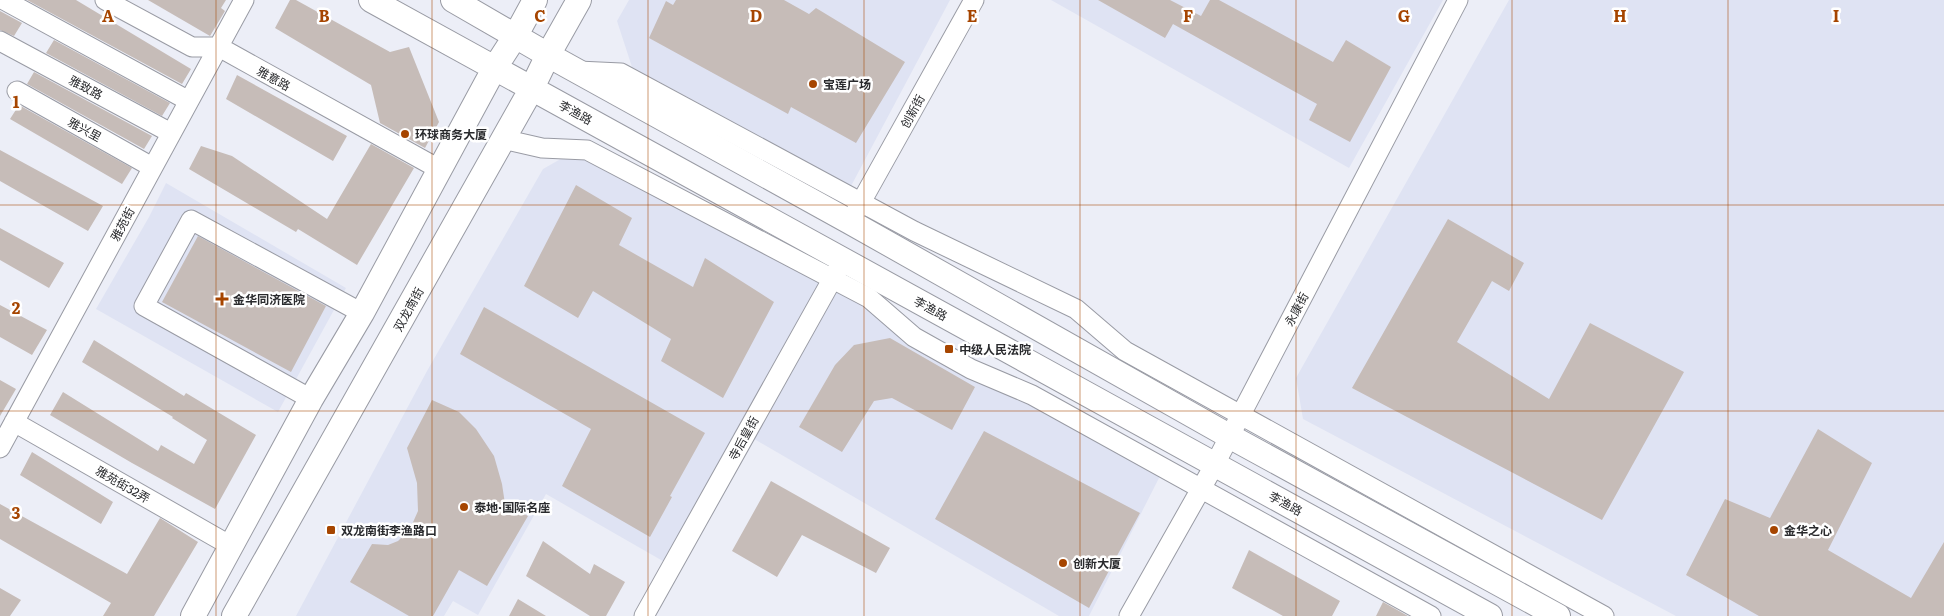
<svg xmlns="http://www.w3.org/2000/svg" width="1944" height="616" font-family="Literata,'Noto Sans SC',serif">
	<style>
		.built { fill: #dfe3f3 }
		.building { fill: #c6bcb8 }
		.lines { fill: none; stroke-linecap: round; stroke-linejoin: round }
		.minor-casing { stroke: #999ba4; stroke-width: 21 }
		.major-casing { stroke: #999ba4; stroke-width: 26 }
		.minor { stroke: #fff; stroke-width: 19 }
		.major { stroke: #fff; stroke-width: 24 }
		.grid { fill: none; stroke: #a64500; stroke-width: 1; stroke-opacity: 0.55 }
		.poi-dot { fill: #a64500; stroke: #fff; stroke-width: 2 }
		.labels { text-anchor: middle; dominant-baseline: central; stroke-width: 5; stroke-linejoin: round; paint-order: stroke }
		.street-label { font-size: 12px; fill: #292a2d; stroke: #fff }
		.poi-label { font-size: 12px; font-weight: bold; fill: #292a2d; stroke: #fff; text-anchor: start }
		.grid-label { font-size: 16px; text-anchor: middle; font-weight: bold; fill: #a64500; stroke: #fff; stroke-width: 5; stroke-linejoin: round; paint-order: stroke }
	</style>
	<rect width="100%" height="100%" fill="#eceef7"/>
	<path class="built" d="M629,0h321l-99,186 -219,-119 -15,-46z
		M1051,0h392l-94,168z
		M1509,0h435v616h-268l-373,-197 -7,-41z
		M573,152l265,138 322,186 -71,140h-30l-310,-180 -74,132 -129,-74 -68,121 -25,-14 -9,15h-148l131,-245 116,-202z
		M166,183l180,105 -68,124 -182,-103 53,-92z"/>
	<path class="building" d="M27,0h49l115,69 -9,15z
		M148,0h78l-5,8 4,3 -15,25z
		M290,0h6l94,52 19,-5 30,75 -14,26 -45,-25 -9,-38 -96,-57z
		M676,0h108l25,14 7,-6 89,54 -49,81 -65,-36 -3,7 -139,-76 17,-37 7,4z
		M1098,0h72l31,16 9,-16h9l114,62 13,-22 45,27 -41,75 -41,-22 8,-16 -144,-80 -8,14z
		M0,11l22,12 -8,13 -14,-6z
		M54,40l116,63 -8,13 -116,-63z
		M34,72l118,64 -8,13 -117,-65z
		M237,75l110,61 -14,25 -107,-62z
		M19,105l113,63 -10,16 -112,-65z
		M371,144l43,24 -57,97 -59,-36 -2,3 -107,-63 12,-23 31,10 95,63z
		M0,150l103,56 -15,25 -88,-50z
		M576,185l56,33 -13,27 74,42 12,-29 69,44 -51,96 -62,-37 10,-22 -78,-48 -15,27 -54,-32z
		M1448,219l76,44 -15,28 -17,-10 -35,61 92,57 41,-76 94,49 -82,148 -250,-132z
		M0,228l64,35 -15,25 -49,-28z
		M198,236l128,70 -35,66 -129,-70z
		M0,305l47,25 -15,25 -32,-18z
		M484,307l221,126 -35,63 2,1 -22,40 -88,-51 29,-57 -131,-75z
		M890,338l85,49 -23,43 -60,-32 -18,3 -32,51 -43,-25 36,-62 19,-20z
		M94,340l90,56 2,-3 70,42 -41,74 -83,-46 -82,-48 13,-23 95,59 3,-6 33,19 13,-24 -35,-22 1,-1 -91,-55z
		M0,380l16,9 -16,27z
		M432,400l27,12 17,17 18,27 8,28 3,20 23,12 -41,70 -28,-16 -26,46h-24l-59,-34 22,-38 16,1 10,-4 12,-12 8,-18 -1,-28 -10,-35z
		M1818,429l54,34 -44,87 83,48 33,-56v74h-185l-73,-41 39,-76 45,19z
		M984,431l156,82 -51,95 -154,-89z
		M32,452l81,50 -12,22 -81,-49z
		M771,481l119,67 -14,25 -74,-38 -25,42 -45,-26z
		M0,504l127,70 33,-56 38,24 -44,74h-51l8,-13 -111,-64z
		M543,541l47,33 4,-10 31,18 -19,34h-16l-64,-40z
		M1249,550l91,51 -8,15h-49l-51,-28z
		M0,588l21,12 -11,16h-10z
		M518,599l28,17h-37z
		M1383,602l25,14h-32z"/>
	<g class="lines">
		<g class="minor-casing">
			<path id="minor" d="M4,0l185,101
				M105,0l87,47h27l220,122
				M0,41l171,92
				M578,71l43,2 293,158 162,78 49,42 479,265
				M17,91l135,76
				M503,139l39,9 45,2 282,148 45,39 57,32 61,26 399,221
				M855,213l119,-213
				M311,399l-167,-93 47,-86 171,93
				M14,422l217,124
				M0,448l244,-448
				M644,616l194,-347
				M1129,616l86,-152 243,-464"/>
		</g>
		<g class="major-casing">
			<path id="major" d="M371,0l1119,616
				M453,0l95,55 302,167 379,214 329,180
				M193,616l118,-217 51,-86 132,-244 22,-34 19,-35
				M234,616l298,-528 16,-33 31,-55"/>
		</g>
		<use href="#minor" class="minor"/>
		<use href="#major" class="major"/>
	</g>
	<path class="grid" d="M216,0v616M432,0v616M648,0v616M864,0v616M1080,0v616M1296,0v616M1512,0v616M1728,0v616M0,205h1944M0,411h1944"/>
	<g class="poi-dot">
		<circle cx="813" cy="84" r="5"/>
		<circle cx="405" cy="134" r="5"/>
		<path d="M219.5 291.5h5v5h5v5h-5v5h-5v-5h-5v-5h5z"/>
		<rect x="944" y="344" width="10" height="10" rx="2.5"/>
		<circle cx="464" cy="507" r="5"/>
		<rect x="326" y="525" width="10" height="10" rx="2.5"/>
		<circle cx="1774" cy="530" r="5"/>
		<circle cx="1063" cy="563" r="5"/>
	</g>
	<g class="labels">
		<g class="street-label">
			<text transform="translate(274 78) rotate(29)">雅意路</text>
			<text transform="translate(86 87) rotate(28)">雅致路</text>
			<text transform="translate(912 111) rotate(-61)">创新街</text>
			<text transform="translate(576 112) rotate(29)">李渔路</text>
			<text transform="translate(85 129) rotate(29)">雅兴里</text>
			<text transform="translate(122 224) rotate(-62)">雅苑街</text>
			<text transform="translate(931 308) rotate(29)">李渔路</text>
			<text transform="translate(408 309) rotate(-61)">双龙南街</text>
			<text transform="translate(1296 309) rotate(-62)">永康街</text>
			<text transform="translate(743 438) rotate(-61)">寺后皇街</text>
			<text transform="translate(123 484) rotate(30)">雅苑街32弄</text>
			<text transform="translate(1286 503) rotate(29)">李渔路</text>
		</g>
		<g class="poi-label">
			<text x="823" y="84">宝莲广场</text>
			<text x="415" y="134">环球商务大厦</text>
			<text x="233" y="299">金华同济医院</text>
			<text x="959" y="349">中级人民法院</text>
			<text x="474" y="507">泰地·国际名座</text>
			<text x="341" y="530">双龙南街李渔路口</text>
			<text x="1784" y="530">金华之心</text>
			<text x="1073" y="563">创新大厦</text>
		</g>
	</g>
	<g class="grid-label">
		<text x="108" y="22">A</text>
		<text x="324" y="22">B</text>
		<text x="540" y="22">C</text>
		<text x="756" y="22">D</text>
		<text x="972" y="22">E</text>
		<text x="1188" y="22">F</text>
		<text x="1404" y="22">G</text>
		<text x="1620" y="22">H</text>
		<text x="1836" y="22">I</text>
		<text x="16" y="108">1</text>
		<text x="16" y="314">2</text>
		<text x="16" y="519">3</text>
	</g>
</svg>
